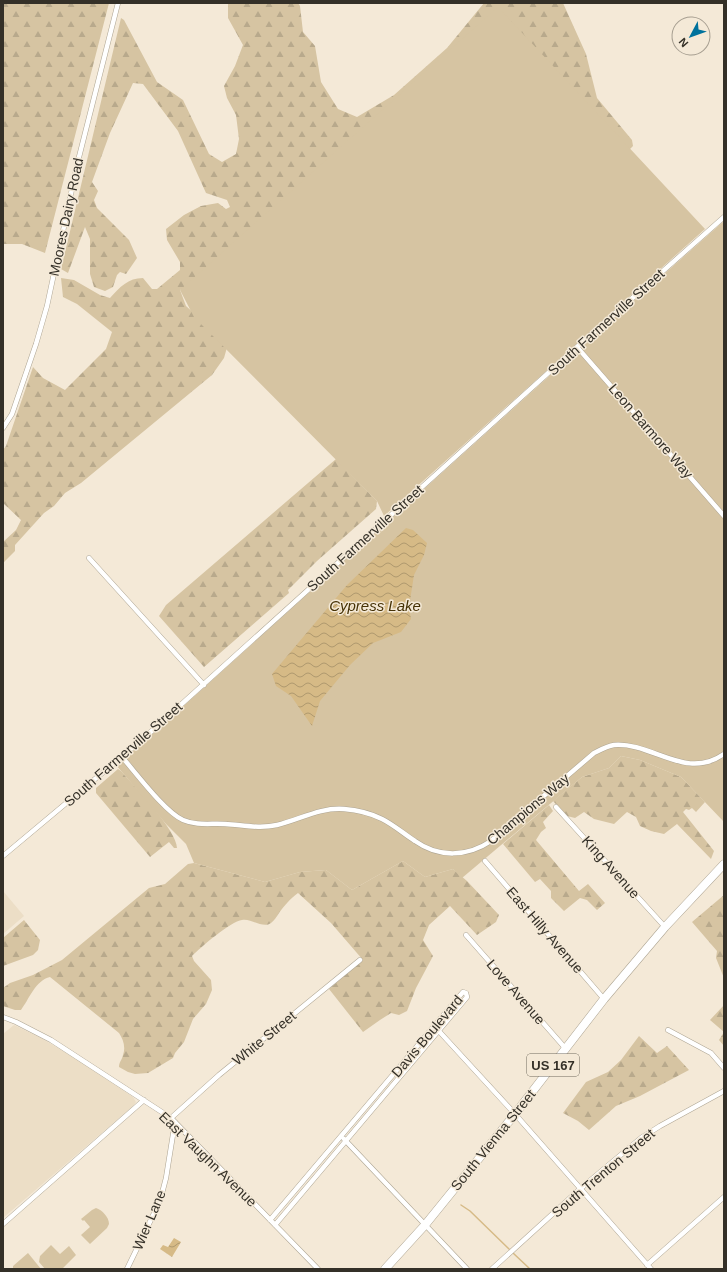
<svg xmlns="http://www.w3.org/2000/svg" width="727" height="1272" font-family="Arial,sans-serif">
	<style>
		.built { fill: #ecdec6 }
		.forest { fill: url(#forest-firs) }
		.park { fill: #d6c4a2 }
		.water { fill: url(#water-waves) }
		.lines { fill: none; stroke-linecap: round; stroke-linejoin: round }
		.stream { stroke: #d6ba86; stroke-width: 1.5 }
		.minor-casing { stroke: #aea593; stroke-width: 5.5 }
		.trunk-casing { stroke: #aea593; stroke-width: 9 }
		.minor { stroke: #fff; stroke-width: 4.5 }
		.trunk { stroke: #fff; stroke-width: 8 }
		.labels { text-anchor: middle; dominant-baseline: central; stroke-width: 3; stroke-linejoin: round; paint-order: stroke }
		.shield { fill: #f4e9d7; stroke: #6e685c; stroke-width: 1 }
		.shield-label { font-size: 13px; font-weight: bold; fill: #343028 }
		.street-label { font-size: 14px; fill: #343028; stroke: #f4e9d7 }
		.water-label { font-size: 15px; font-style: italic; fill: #463206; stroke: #f4e9d7 }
	</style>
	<defs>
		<pattern id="forest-firs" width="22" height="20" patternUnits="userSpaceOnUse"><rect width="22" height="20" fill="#d6c4a2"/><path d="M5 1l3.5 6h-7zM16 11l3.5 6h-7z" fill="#b8a98c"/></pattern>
		<pattern id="water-waves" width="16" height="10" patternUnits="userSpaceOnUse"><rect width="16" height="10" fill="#d6ba86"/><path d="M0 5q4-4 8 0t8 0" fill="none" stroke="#ae986e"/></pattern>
	</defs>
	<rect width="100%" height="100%" fill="#f4e9d7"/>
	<path class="built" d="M3,891l21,25 -21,18z
		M14,1025l27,13 32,19 60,40 3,5 -3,4 -130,112v-184z"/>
	<path class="forest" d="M3,3h106l-64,250 -23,-9h-19z
		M228,3h70l2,3 3,26 12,14 6,36 17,27 19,8 37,-22 53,-47 37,-45h79l23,51 11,44 35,42 1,6 -5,5 -448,139 6,16 42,38 -4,14 -12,17 -131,108 -16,10 -11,13 -10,7 -29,32v6l-12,12v-21l13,-12 5,-10 -18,-17v-53l3,-4 27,-79 10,11 22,12 41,-41 6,-17 -35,-28 -14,-7 -2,-19 13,2 26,15 10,3c10,-11 18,-20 33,-20l9,11h5l23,-19v-8l-13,-22 -1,-11 18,-14 17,-9 17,-3 8,6 4,-2 -3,-7 -21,-7 -28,-62 -35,-47 -10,-1 -23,50 -18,49 6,9 -4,9 3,8 32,32 8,18 -11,16 -6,-2 -3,3 -4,12 -8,4 -11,-4 -4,-13v-35l-5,-12 -17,46 -7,-4 60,-251 3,2 33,62 26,18 26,54 13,8 14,-8 3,-15 -3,-24 -9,-17 -3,-12 11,-20 8,-21 -15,-27z
		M336,459l41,42 -1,8 -59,52 -29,29 1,3 -85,74 -45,-51 7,-11z
		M621,756l19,4 41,17 24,25 -9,10 -4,-4 -3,2 -3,-1 -3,3 31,39 -3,8 -34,-35 -13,10 -13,-3 -11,-5 -4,-9 -9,-5 -13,12 -20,-5 -10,-7 -9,6 -8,-2 -14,-15 29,-24 27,-9z
		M118,769l3,2c13,15 56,59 56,77h-3l-5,-6 -19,15 -54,-64v-5z
		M549,805l4,6 -10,11 3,6 -5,4 -5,8 43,51 9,-7 17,19 -8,7 -10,-10 -7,-2 -16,13 -13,-13v-7l-11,-12 -5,3 -32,-38z
		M403,861l22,16 28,-8 14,12 32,34 -3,7 -19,13 -27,-29 -21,19 -6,15 10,16 -17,32 -9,23 -8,4 -8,-2 -11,7 -17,12 -34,-43 34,-29 -32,-37 -33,-30c-8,6 -13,12 -19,20 -2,3 -5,8 -8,10 -8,6 -20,-5 -29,-3 -11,1 -42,28 -50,36l2,5 17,19 1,10 -6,14 -13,15 -9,23 -9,11 -2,5 -25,15 -13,1 -7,-2 -9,-5c0,-5 3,-7 4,-12 3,-8 0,-16 -4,-22l-69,-56c-14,3 -21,22 -29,33h-6l-12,-4v-18l7,-5 23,-8 29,-15 87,-72 16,-4 23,-20 6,-1 71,19 35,-10 26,-2 26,20z
		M724,895v83l-8,-20 1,-7 -25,-29z
		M24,920l16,20 -2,10 -5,5 -30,11v-28z
		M724,1005v41l-5,-6 5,-8 -14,-12z
		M639,1036l18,17 10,-7 22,24 -49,26 -24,10 -27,24 -11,-9 -15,-8 23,-31 22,-10 13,-12z"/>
	<path class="park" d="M498,7l207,222 -321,287 -7,-15 -183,-184 -14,-27z
		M724,221v601l-43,-45 -41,-17 -19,-4 -12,12 -27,9 -120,101 -9,-9 -28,8 -22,-16 -51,29 -26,-20 -26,2 -35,10 -71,-19 -8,-19 -20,-20 -50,-59 22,-18 429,-387z
		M96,1208c6,2 13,9 13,16l-2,4 -17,16 -9,-9 9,-8 -6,-7 -1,1 -2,-2 11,-9z
		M51,1245l9,9 9,-8 7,9 -14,14h-17l-6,-7 1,-6z
		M28,1253l13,16h-28v-3z"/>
	<path class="water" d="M406,528l7,2 14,13 -3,12 -10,20 -5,32 2,12 -10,13 -28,11 -23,22 -30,36 -8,25 -21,-30 -15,-10 -4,-12 75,-89z
		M174,1238l7,4 -9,15 -12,-8 3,-4 5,2z"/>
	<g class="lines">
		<path class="stream" d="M461,1205l9,6 39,38
			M513,1253l17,16"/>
		<g class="minor-casing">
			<path id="minor" d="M577,347l147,169
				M3,428l9,-14 24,-70 11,-38 31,-145 40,-158
				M89,558l115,127
				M122,757c14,16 43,55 61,63 14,6 28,3 42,4 18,1 34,5 52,1 22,-5 43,-18 67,-16 13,1 26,4 38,10 12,6 22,15 33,22 24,17 52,16 76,0l103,-88c6,-3 13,-7 20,-8 39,-3 71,36 110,9
				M556,807l109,120
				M3,856l141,-118 433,-391 147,-130
				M485,861l119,138
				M466,935l100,114
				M3,1017l13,5 35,18 120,78 147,151
				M437,1029l78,85 136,155
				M668,1030l43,23 13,15
				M171,1118l48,-43 141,-115
				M344,1139l123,130
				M270,1220l193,-228 3,1 1,4 -192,228
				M3,1224l141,-124
				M647,1265l77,-68
				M127,1269l33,-68 6,-23 9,-56
				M492,1269l88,-80 61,-51 19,-12 64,-35"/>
		</g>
		<g class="trunk-casing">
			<path id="trunk" d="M385,1269l40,-44 90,-111 89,-115 61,-72 59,-63"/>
		</g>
		<use href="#minor" class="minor"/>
		<use href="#trunk" class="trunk"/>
	</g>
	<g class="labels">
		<rect class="shield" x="527" y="1054" width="52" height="22" rx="3"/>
		<g class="shield-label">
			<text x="553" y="1065">US 167</text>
		</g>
		<g class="street-label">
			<text transform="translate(66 217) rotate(-78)">Moores Dairy Road</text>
			<text transform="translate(606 322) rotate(-42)">South Farmerville Street</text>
			<text transform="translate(651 431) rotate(49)">Leon Barmore Way</text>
			<text transform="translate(365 538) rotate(-42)">South Farmerville Street</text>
			<text transform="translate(123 754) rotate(-41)">South Farmerville Street</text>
			<text transform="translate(528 809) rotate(-40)">Champions Way</text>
			<text transform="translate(611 867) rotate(48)">King Avenue</text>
			<text transform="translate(545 930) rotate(49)">East Hilly Avenue</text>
			<text transform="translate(516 992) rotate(49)">Love Avenue</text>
			<text transform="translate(427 1036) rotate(-50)">Davis Boulevard</text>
			<text transform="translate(264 1038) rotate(-39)">White Street</text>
			<text transform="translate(493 1140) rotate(-51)">South Vienna Street</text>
			<text transform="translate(208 1159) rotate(44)">East Vaughn Avenue</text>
			<text transform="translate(603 1173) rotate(-40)">South Trenton Street</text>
			<text transform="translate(149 1220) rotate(-67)">Wier Lane</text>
		</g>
		<g class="water-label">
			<text x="375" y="605">Cypress Lake</text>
		</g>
	</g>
	<rect width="727" height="1272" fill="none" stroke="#343028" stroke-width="8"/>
	<g transform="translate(691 36) rotate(229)"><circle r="19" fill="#f4e9d7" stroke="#a79f91"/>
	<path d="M0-3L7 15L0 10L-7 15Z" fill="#00729c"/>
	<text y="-6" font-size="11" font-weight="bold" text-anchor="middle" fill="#343028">N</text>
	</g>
</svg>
